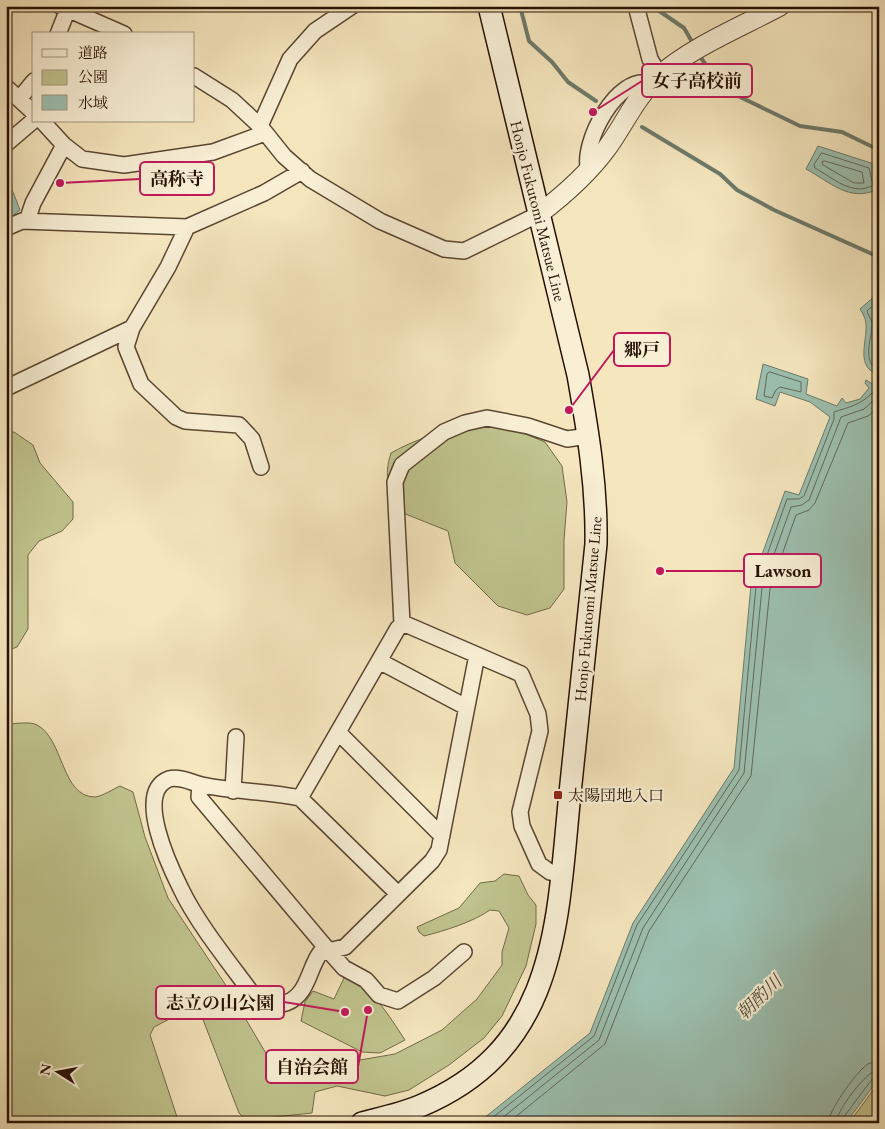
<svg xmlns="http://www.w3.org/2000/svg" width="885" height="1129" font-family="'EB Garamond','Noto Serif JP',serif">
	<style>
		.green { fill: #c0c48e; stroke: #736a48 }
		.water { fill: #9cc0b0; stroke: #6d7a6a }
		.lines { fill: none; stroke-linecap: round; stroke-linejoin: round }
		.shore { stroke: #616859; stroke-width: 1 }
		.stream { stroke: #6d7a6a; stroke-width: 4 }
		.minor-casing { stroke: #5a4631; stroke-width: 18 }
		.tertiary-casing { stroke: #5a4631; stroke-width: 21 }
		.secondary-casing { stroke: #261102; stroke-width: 24 }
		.minor { stroke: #f8efd5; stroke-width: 15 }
		.tertiary { stroke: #f8efd5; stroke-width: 19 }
		.secondary { stroke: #f8efd5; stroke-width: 21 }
		.poi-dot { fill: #8f2418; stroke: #f8efd5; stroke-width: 2 }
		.labels { text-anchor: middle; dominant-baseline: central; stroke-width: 4.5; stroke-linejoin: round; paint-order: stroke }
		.street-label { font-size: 16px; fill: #261102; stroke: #f8efd5 }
		.poi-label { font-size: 16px; fill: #261102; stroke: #f8efd5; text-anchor: start }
		.water-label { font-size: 18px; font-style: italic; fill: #4f4e3f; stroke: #f8efd5 }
		.leader { fill: none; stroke: #c2185b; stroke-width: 2 }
		.callout-dot { fill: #c2185b; stroke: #f8efd5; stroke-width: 2 }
		.callout { fill: #f8efd5; stroke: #c2185b; stroke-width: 2 }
		.callout-label { font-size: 18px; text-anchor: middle; font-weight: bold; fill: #261102 }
	</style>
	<rect width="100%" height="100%" fill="#f5e6be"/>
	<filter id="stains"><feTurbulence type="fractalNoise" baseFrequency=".004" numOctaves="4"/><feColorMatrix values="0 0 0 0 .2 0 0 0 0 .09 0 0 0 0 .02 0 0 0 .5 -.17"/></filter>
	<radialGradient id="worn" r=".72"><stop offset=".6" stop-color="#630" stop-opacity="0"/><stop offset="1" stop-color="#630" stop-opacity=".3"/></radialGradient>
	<path class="green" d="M506,426l39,16 17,24 5,36 -3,38v49l-14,19 -23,7 -29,-9 -43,-43 -7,-32 -50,-20c-9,-24 -15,-33 -7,-58 41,-23 69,-24 115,-27z
		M14,432l19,13 7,18 33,39v17l-11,12 -23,10 -11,14v74l-11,18 -11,4v-218z
		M6,724c9,0 24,-3 31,1 27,14 24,72 58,72 8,-1 18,-8 25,-11l13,6 12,45 23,61 57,86 52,88 21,5 50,-15 47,-8 47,-24 35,-31 25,-34v-13l7,-24 -10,-17 -9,-1c-17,12 -46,21 -66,26l-5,-4 -2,-5 42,-19 21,-25 15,-2 9,-7 15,2 9,19 8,10v19l-10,42 -24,50 -18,22 -35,27 -40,25 -24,6 -48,-10 -22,6 -3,21 -66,7 -7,-7 -37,-96 -19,-5 -29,15 -4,8 29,88h-173z
		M345,976c31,16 42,37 60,64l-25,13 -18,-1 -61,-31 4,-19 8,-11 21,8z
		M879,1082v41h-30z"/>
	<path class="water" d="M818,146l53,17 8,7 -5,6 5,5v10l-3,-1c-27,12 -46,-8 -70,-21z
		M6,183l7,9 7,18 -14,11z
		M879,281v94c-24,-8 -12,-32 -13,-50 0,-6 -3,-11 -6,-16l16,-14 -1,-13z
		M763,364l45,15 -2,15 31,12 5,-8 4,5 14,-4 9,-11 -4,-5 1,-3 13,8v690l-33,45h-368l112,-90 43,-110 101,-155 17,-183 34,-94 14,4 31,-78 -20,-15 -30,-10 -5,14 -19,-7z"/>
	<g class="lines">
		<path class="shore" d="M822,153l47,15 4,17c-20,12 -40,-7 -58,-17l-1,-3z
			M825,161l37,11 2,11h-10l-31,-18 -1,-3z
			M879,300l-12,11c1,4 4,8 5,11 1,15 -12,40 7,48
			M879,308l-4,5c6,15 -6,37 4,50
			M770,372l31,10v10l-21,-5 -4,3 -4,8 -8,-2 3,-22z
			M486,1123l108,-87 43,-111 102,-155 17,-184 31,-87h12l5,-3 30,-77v-7c15,-5 27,-7 39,-20l6,1
			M496,1123l103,-83 44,-112 101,-155 18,-185 29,-81 11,-2 7,-5 32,-83 23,-8 10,-9 5,-1
			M508,1123l97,-79 44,-113 102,-155 19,-187 26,-74 13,-5 6,-7 33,-80 20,-7 11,-9
			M828,1123c1,-13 26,-47 36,-56 4,-4 9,-5 15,-5
			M836,1123c0,-12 31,-53 43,-54
			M842,1123l1,-5 30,-40 6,-2"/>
		<path class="stream" d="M520,6l9,35 23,21 16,20 28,19
			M652,6l32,22 7,12
			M701,58l16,22 21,16 62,30 42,6 37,18
			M642,127l78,47 17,16 37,20 105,47"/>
		<g class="minor-casing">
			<path id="minor" d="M60,6l64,28
				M636,6l14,53 9,16
				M58,34l10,-25
				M194,76l38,24 28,26 24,30 26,23 70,42 64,28 20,2 75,-37
				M6,87l28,26
				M19,99l15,-18
				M260,126l30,-67 25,-28 37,-25
				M6,144l28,-24
				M64,145l18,14 42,6 89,-13 52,-19
				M589,171c-9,-27 29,-98 61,-87
				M27,221l6,-18 31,-58 -22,-24
				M187,227l-19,40 -36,61 -6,19 15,37 35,33 9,4 54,4 13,14 9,28
				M6,228l16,-7 165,6 77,-34 38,-22
				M6,388l126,-60
				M402,624l-7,-142 7,-17 42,-33 21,-9 22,-5 41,8 39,13 22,-3
				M405,624l72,31 -38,195 -7,11 -87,86 -25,6c-12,17 -12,42 -34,50 -11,4 -20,2 -30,-4 -23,-32 -58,-74 -75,-110 -11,-22 -47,-97 -12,-110 11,-3 23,4 33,6 33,7 66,6 98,13l98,-170z
				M477,655l44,19 17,40 2,17 -20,81 2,14 17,38 11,8 12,3
				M379,661l87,46
				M338,732l104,104
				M200,785l-1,12 129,153 16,18 22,12 13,15 19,6 36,-23 30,-26
				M233,791l3,-54
				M300,798l98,96"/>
		</g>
		<g class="tertiary-casing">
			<path id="tertiary" d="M539,214c25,-19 49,-40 68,-66 17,-23 29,-52 51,-71 31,-29 85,-51 122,-71"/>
		</g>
		<g class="secondary-casing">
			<path id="secondary" d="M362,1123c19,-5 39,-9 58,-17 139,-58 137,-185 150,-313 9,-83 18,-166 26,-249 1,-58 -8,-112 -18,-169l-89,-369"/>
		</g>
		<use href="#minor" class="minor"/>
		<use href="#tertiary" class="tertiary"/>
		<use href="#secondary" class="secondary"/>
	</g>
	<rect class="poi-dot" x="553" y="790" width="10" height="10" rx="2.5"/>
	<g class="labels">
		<g class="street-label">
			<text transform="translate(538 211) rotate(76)">Honjo Fukutomi Matsue Line</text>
			<text transform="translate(588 609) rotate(-85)">Honjo Fukutomi Matsue Line</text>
		</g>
		<g class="poi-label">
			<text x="568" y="795">太陽団地入口</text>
		</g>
		<g class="water-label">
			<text transform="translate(759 997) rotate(-44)">朝酌川</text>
		</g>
	</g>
	<path class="leader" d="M593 112L642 81M60 183L140 179M569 410L614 350M660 571L744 571M345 1012L284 1002M368 1010L358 1067"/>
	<g class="callout-dot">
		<circle cx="593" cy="112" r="5"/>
		<circle cx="60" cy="183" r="5"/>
		<circle cx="569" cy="410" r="5"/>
		<circle cx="660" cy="571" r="5"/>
		<circle cx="345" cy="1012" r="5"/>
		<circle cx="368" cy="1010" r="5"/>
	</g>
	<g class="callout">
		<rect x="642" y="64" width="110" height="33" rx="5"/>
		<rect x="140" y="162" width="74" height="33" rx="5"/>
		<rect x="614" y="333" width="56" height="33" rx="5"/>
		<rect x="744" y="554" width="77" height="33" rx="5"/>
		<rect x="156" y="986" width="128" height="33" rx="5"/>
		<rect x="266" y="1050" width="92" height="33" rx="5"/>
	</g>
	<g class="callout-label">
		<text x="697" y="87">女子高校前</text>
		<text x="177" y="185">高称寺</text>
		<text x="642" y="356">郷戸</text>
		<text x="783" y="577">Lawson</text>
		<text x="220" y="1009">志立の山公園</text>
		<text x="312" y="1073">自治会館</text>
	</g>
	<rect width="885" height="1129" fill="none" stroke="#f5e6be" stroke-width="25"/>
	<rect x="8" y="8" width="870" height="1114" fill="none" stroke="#261102" stroke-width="2.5"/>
	<rect x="12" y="12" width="860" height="1104" fill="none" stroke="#261102"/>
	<rect x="32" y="32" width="162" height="90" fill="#f8efd5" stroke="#a49681"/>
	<rect x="42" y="49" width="25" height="8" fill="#f8efd5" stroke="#a49681"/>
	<text x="78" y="58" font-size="15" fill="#261102">道路</text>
	<rect x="42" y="70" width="25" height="15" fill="#c0c48e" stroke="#a49681"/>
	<text x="78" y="82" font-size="15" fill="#261102">公園</text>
	<rect x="42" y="95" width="25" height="15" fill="#9cc0b0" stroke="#a49681"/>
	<text x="78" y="108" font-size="15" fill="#261102">水域</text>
	<g transform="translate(58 1072) rotate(281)" stroke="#f8efd5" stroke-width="4" paint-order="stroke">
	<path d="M0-4L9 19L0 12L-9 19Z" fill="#261102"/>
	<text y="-8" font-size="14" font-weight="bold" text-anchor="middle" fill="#261102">N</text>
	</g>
	<rect width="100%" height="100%" filter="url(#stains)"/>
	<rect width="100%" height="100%" fill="url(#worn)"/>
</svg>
